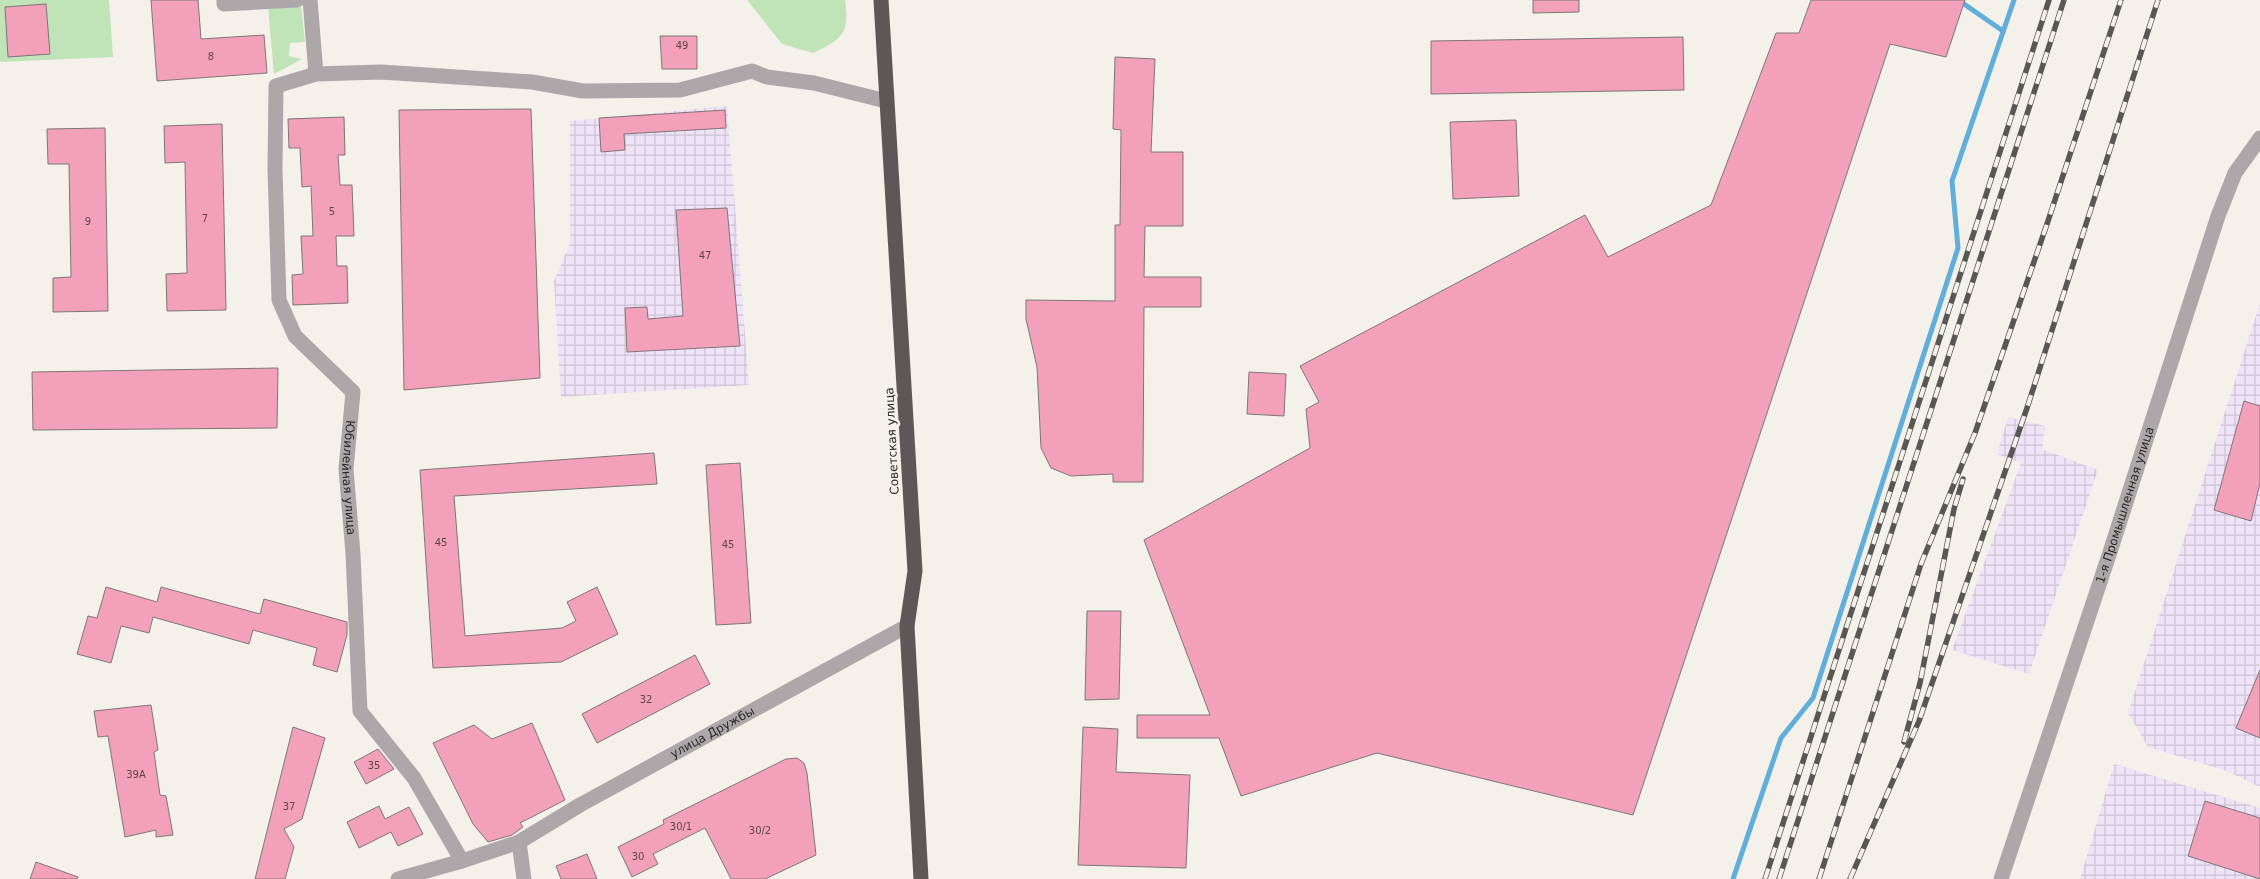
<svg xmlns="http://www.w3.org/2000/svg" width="2260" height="879" font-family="'DejaVu Sans',sans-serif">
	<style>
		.industrial { fill: url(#industrial-grid) }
		.grass { fill: #c0e4b7 }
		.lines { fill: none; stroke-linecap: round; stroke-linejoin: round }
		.stream { stroke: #61aedb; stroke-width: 5 }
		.building { fill: #f3a1ba; stroke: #7d7678 }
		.minor { stroke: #aca8a9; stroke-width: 15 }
		.highway { stroke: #5d5758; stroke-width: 15 }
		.rail-casing { stroke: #595754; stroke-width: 5.5 }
		.rail { stroke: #f4f1eb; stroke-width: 4; stroke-dasharray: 11; stroke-linecap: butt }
		.labels { text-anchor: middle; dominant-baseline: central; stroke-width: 5; stroke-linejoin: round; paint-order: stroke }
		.number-label { font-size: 10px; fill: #5c464b }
		.street-label { font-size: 12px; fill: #292826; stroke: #f4f1eb }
	</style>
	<defs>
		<pattern id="industrial-grid" width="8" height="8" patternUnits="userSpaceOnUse" patternTransform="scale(1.25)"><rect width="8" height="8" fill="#eee3f7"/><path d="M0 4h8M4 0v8" fill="none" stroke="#ccc3d4"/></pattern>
	</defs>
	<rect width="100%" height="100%" fill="#f4f1eb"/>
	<path class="industrial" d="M727,106l22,279 -188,12 -7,-116 16,-38v-122z
		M2260,303v484l-33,-16 -79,-24 -20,-34z
		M2008,417l37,9 -3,23 56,21 -69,204 -77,-24 69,-187 -24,-9z
		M2114,764l146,44v71h-180z"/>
	<path class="grass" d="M0,0h109l4,57 -113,5z
		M747,0h98c5,34 -3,39 -32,53l-31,-9z
		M301,6l4,36 -15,1 -1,13 13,3 -28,15 -6,-67z"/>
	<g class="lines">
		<path class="stream" d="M1964,4l39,27
			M1733,879l48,-141 32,-40 145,-450 -6,-67 62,-181"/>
	</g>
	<path class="building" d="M151,0h47l3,39 63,-4 3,38 -110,8z
		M1533,0h46v12l-46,1z
		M1811,0h154l-19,57 -56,-13 -257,771 -256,-62 -136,43 -22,-58h-82v-23h73l-66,-175 166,-92 -4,-39 13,-7 -19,-36 285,-151 23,42 103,-52 65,-172h23z
		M46,4l4,50 -42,3 -3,-50z
		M660,36h37v33h-35z
		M1683,37l1,53 -253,4v-53z
		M1115,57l40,2 -4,93h32v74h-38l-1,51h57v30h-57l-1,175h-30v-8l-42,2 -20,-8 -10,-20 -4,-81 -11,-48v-19l89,1v-76h5l1,-95 -8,-1z
		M531,109l9,269 -136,12 -5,-280z
		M725,110l1,18 -102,6 1,16 -24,2 -2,-34z
		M344,117l1,38h-7l2,30h12l2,51h-18l1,30h10l1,37 -55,2 -1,-30 11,-1 -2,-38h12l-2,-50 -9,1 -2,-39h-11l-1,-29z
		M1516,120l3,76 -66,3 -3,-77z
		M222,124l4,186 -59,1 -1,-37 21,-1 -2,-111 -20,1 -1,-37z
		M105,128l3,183 -55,1v-34l18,-1 -2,-113h-21l-1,-35z
		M727,208l13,138 -113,6 -2,-44 22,-1 1,12 35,-3 -7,-106z
		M278,368l-1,60 -244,2 -1,-58z
		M1249,372l37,2 -2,42 -37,-2z
		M2244,401l16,5v77l-9,38 -37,-11z
		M654,453l3,31 -203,12 11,140 97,-8 14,-7 -9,-19 30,-15 21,47 -57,28 -128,6 -13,-198z
		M740,463l11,160 -35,2 -10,-160z
		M106,587l51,15 4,-15 99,27 4,-15 83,23v13l-10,37 -24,-7 4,-17 -64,-18 -4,14 -96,-27 -4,16 -28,-7 -10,37 -34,-9 11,-38 9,2z
		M1087,611h34l-2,88 -34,1z
		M695,655l15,29 -113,59 -15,-29z
		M2260,670v68l-24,-10z
		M151,705l7,45 -4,2 6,43 6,1 7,39 -17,2v-7l-31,7 -17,-101 -10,1 -4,-26z
		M532,723l33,77 -45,23 3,4 -11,8 -24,7 -15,-18 -40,-81 41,-18 18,14z
		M293,727l32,11 -23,81 -18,10 10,18 -9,32h-30z
		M1083,727l35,2 -2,43 74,3 -4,93 -108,-3z
		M378,749l16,20 -28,15 -12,-22z
		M797,758l7,5 3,10 9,82 -51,24h-34l-26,-51 -52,26 5,10 -26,13 -14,-30 46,-23 -1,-4 123,-61z
		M2205,801l55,17v61l-72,-23z
		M379,806l6,13 24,-12 14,27 -25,12 -7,-14 -32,16 -12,-26z
		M587,854l10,25h-36l-5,-13z
		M36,862l42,15 -1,2h-47z"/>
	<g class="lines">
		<g class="minor">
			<path d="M224,0v4l73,-4"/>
			<path id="s1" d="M310,0l6,74 -40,12 -1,83 4,131 16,36 58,56 -7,77 7,85 7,157 54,67 48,83"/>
			<path d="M316,74l65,-2 151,10 51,9 97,-1 72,-19 15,6 47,6 72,18"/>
			<path d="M519,842l5,37"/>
			<path id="s2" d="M398,879l64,-18 57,-19 61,-37 327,-179"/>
			<path id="s3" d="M2001,879l110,-330 107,-333 17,-43 25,-35"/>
		</g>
		<path class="highway" d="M881,0l34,571 -8,55 14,253"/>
		<g class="rail-casing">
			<path id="rail" d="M1904,742l16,-59 34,-174 9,-30
				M1765,879l284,-879
				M1779,879l285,-879
				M1819,879l102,-315 54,-131 72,-209 74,-224
				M1850,879l69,-158 108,-313 131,-408"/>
		</g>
		<use href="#rail" class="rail"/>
	</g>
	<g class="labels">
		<g class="number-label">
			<text x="682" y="45">49</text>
			<text x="211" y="56">8</text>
			<text x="332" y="211">5</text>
			<text x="205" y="218">7</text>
			<text x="88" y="221">9</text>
			<text x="705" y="255">47</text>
			<text x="441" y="542">45</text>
			<text x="728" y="544">45</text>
			<text x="646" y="699">32</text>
			<text x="374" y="765">35</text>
			<text x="136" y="774">39А</text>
			<text x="289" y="806">37</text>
			<text x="681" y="826">30/1</text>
			<text x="760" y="830">30/2</text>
			<text x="638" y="856">30</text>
		</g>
		<g class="street-label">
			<text transform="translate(892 441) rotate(-93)">Советская улица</text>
			<text stroke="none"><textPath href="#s1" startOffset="536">Юбилейная улица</textPath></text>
			<text stroke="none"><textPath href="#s3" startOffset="394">1-я Промышленная улица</textPath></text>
			<text stroke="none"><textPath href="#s2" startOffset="349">улица Дружбы</textPath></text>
		</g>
	</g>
</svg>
